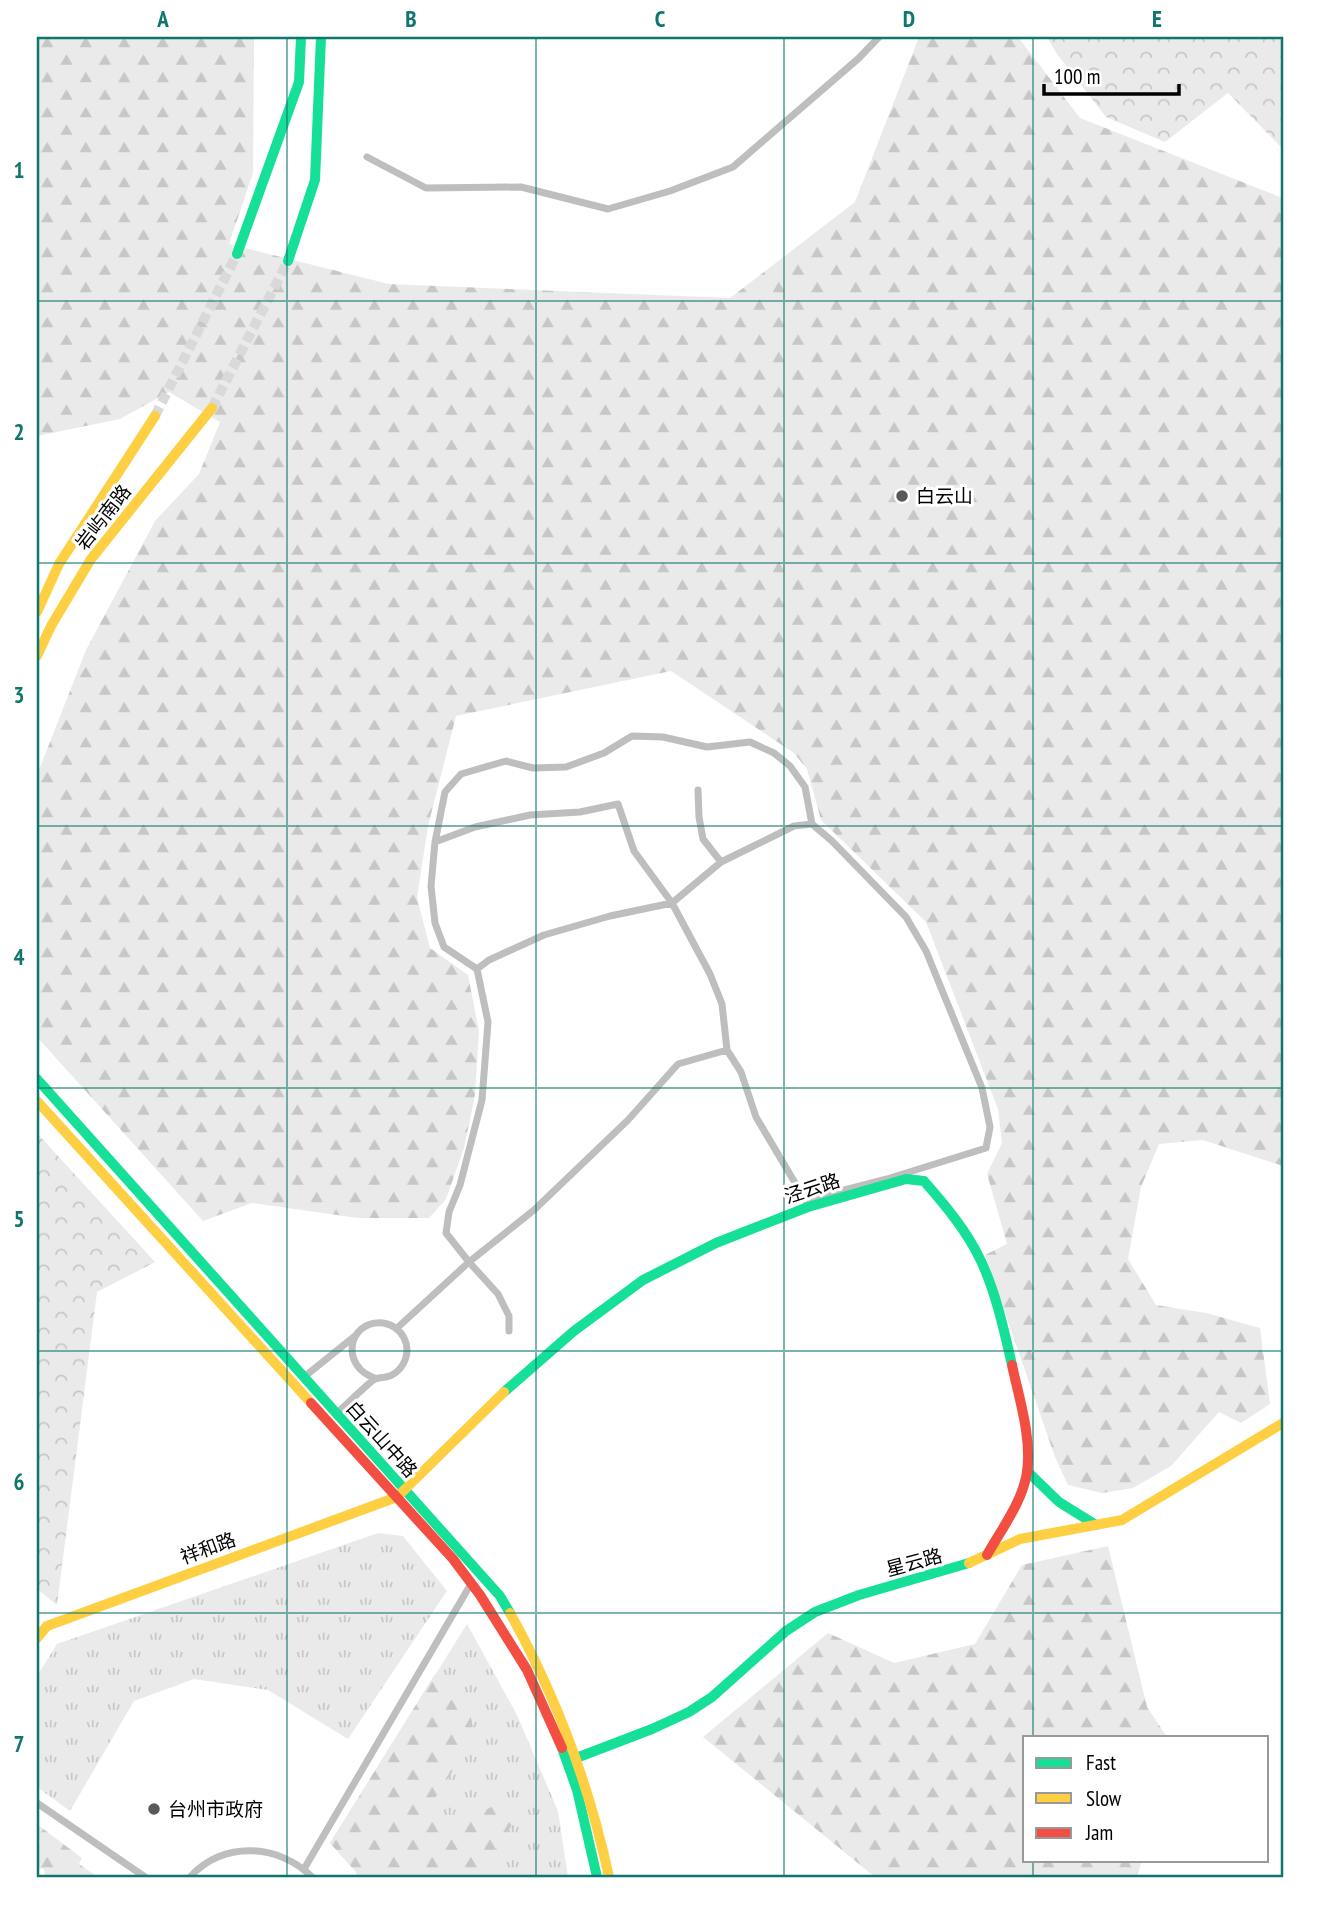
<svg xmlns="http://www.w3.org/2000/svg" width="1320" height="1914" font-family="'PT Sans Narrow','Noto Sans SC',sans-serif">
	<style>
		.grass { fill: url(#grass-tufts) }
		.forest { fill: url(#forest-firs) }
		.park { fill: url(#park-crowns) }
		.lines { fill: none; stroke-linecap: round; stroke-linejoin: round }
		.secondary-tunnel { stroke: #d9d9d9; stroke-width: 10; stroke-dasharray: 10 5; stroke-linecap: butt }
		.street { stroke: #bebebe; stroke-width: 7 }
		.fast { stroke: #16e098; stroke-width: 10 }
		.slow { stroke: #ffcf43; stroke-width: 10 }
		.jam { stroke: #f24e42; stroke-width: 10 }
		.grid { fill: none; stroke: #0f766e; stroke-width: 2; stroke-opacity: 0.55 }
		.poi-dot { fill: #595959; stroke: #fff; stroke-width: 2.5 }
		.labels { text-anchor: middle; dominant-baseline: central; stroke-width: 6; stroke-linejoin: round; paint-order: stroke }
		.poi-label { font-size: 19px; fill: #000; stroke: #fff; text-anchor: start }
		.street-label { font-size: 19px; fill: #000; stroke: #fff }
		.neatline { fill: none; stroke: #0f766e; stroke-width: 2.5 }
		.grid-label { font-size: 23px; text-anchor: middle; font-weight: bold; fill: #0f766e }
	</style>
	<defs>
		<pattern id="grass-tufts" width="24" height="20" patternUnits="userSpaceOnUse" patternTransform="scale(1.75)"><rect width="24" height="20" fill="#eaeaea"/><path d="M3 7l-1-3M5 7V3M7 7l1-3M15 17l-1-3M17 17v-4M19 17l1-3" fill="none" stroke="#c7c7c7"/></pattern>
		<pattern id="forest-firs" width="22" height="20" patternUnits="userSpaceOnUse" patternTransform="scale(1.75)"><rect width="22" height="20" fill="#eaeaea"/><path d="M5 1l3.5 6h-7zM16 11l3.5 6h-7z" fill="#c7c7c7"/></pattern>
		<pattern id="park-crowns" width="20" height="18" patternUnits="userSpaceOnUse" patternTransform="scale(1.75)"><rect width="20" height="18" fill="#eaeaea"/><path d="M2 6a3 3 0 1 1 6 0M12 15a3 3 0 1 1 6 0" fill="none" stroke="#c7c7c7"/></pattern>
	</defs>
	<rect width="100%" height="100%" fill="#fff"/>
	<path class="grass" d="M378,1533l25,3 44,55 -99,148 -80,-49 -74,-11 -60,22 -64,110 -33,-24v-111l20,-32z
		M467,1624l50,91 41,96 10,66h-210l-2,-5 -26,-29z"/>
	<path class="forest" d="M37,37h217l-1,136 -24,71 160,40 341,14 125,-96 64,-165h99l62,81 203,80v968l-80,-26 -44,4 -18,43 -13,72 28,46 50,8 54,15 10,76 -29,19 -22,-11 -48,54 -38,22 -31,5 -34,-8 -13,-28 -70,-202 22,-11 -20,-70 15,-31 -4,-34 -72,-187 -105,-102 -14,-51 -13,-16 -123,-82 -215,45 -28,110 -11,72 13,50 38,27 11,56 -4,64 -11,53 -18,51 -17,19h-71l-106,-15 -49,18 -166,-184v-262l49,-125 69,-129 44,-47 21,-52 -51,-30 -49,27 -83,17z
		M1108,1546l39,161 20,30h-143v123h118l-5,17h-262l-172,-140 125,-104 66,30 81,-19 47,-79z
		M435,1674l28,7 12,56 -48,73 29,13 51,-23 7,22 -37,55h-119l-2,-5 -26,-29z
		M38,1825l44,33 -3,6 19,13h-53l-1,-8 -7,-1v-23l3,-4 -3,-4z"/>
	<path class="park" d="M1047,37h236v112l-55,-56 -63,49 -59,-25 -49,-63z
		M37,1133l118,129 -58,30 -40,313 -20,-16z"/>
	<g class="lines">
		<path class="secondary-tunnel" d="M212,408l76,-147
			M155,416l82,-162"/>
		<path class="street" d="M367,157l59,31 95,-1 87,22 62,-18 63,-24 126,-109 20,-21
			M698,790l1,27 4,22 18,23
			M435,842l40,-15 55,-12 50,-3 38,-8 16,47 38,52 38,71 12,30 5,46 14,22 15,45 51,86
			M477,969l12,-9 55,-25 66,-19 62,-13 49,-41 73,-36 18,-2
			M396,1329l73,-67 65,-52 94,-90 50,-56 49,-14
			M509,1331v-15l-11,-22 -29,-32 -23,-29 3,-21 11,-27 22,-85 6,-78 -11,-53 -33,-22 -9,-24 -4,-37 4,-44 10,-50 16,-18 45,-13 27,7 33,-1 38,-14 28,-17 31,1 44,10 43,-5 24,11 16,13 15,21 7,37 20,17 74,76 20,34 56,137 8,39 -4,21 -99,31 -81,21
			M304,1377l51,-41
			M336,1414c12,-11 24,-23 36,-33 6,-5 13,-2 20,-6 13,-7 19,-24 12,-37 -4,-8 -12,-14 -21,-15 -36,-3 -43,44 -8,55
			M37,1803l108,74
			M304,1869l168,-287
			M190,1877c33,-37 89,-33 122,0"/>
		<path class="fast" d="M237,254l62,-172 2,-45
			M288,261l27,-81 6,-143
			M37,1079l463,517 10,17
			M504,1392l70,-61 69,-51 73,-37 92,-36 98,-28 18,2c21,24 43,50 57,80 15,32 23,69 31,104
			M1027,1471l32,31 37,23
			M562,1748l15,42 20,87
			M571,1760l81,-31 37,-17 23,-15 74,-66 29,-19 44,-17 110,-32"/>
		<path class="slow" d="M37,612l22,-48 96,-148
			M37,656l14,-30 40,-67 121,-151
			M37,1101l274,302
			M969,1563l51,-24 102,-19 161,-97
			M510,1613c46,83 79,171 99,264
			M37,1638l10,-12 350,-129 107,-105"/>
		<path class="jam" d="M311,1403l142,156 27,36 47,75 35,78
			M987,1555c14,-25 36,-54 40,-83 5,-34 -8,-74 -15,-107"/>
	</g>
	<path class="grid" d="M287,37v1840M536,37v1840M784,37v1840M1033,37v1700M37,301h1246M37,563h1246M37,826h1246M37,1088h1246M37,1351h1246M37,1613h1246M1033,1860v17"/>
	<g class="poi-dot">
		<circle cx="902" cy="496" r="7"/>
		<circle cx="154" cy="1809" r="7"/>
	</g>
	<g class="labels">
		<g class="poi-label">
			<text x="916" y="496">白云山</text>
			<text x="168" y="1809">台州市政府</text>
		</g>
		<g class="street-label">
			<text transform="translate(103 517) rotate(-52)">岩屿南路</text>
			<text transform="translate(812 1188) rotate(-18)">泾云路</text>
			<text transform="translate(382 1439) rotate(48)">白云山中路</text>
			<text transform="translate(208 1548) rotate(-20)">祥和路</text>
			<text transform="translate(914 1562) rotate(-15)">星云路</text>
		</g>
	</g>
	<rect width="1320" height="1914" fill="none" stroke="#ffffff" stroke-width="77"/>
	<rect x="1023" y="1736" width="245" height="126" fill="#ffffff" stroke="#999999" stroke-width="2"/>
	<rect x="1036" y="1758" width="35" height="10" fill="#16e098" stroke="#999999" stroke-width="2"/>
	<text x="1086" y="1770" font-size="21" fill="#000000">Fast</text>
	<rect x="1036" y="1793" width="35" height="10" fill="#ffcf43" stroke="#999999" stroke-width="2"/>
	<text x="1086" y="1806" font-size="21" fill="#000000">Slow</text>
	<rect x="1036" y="1828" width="35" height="10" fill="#f24e42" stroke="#999999" stroke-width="2"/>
	<text x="1086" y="1840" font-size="21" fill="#000000">Jam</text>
	<path d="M1044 84v10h135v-10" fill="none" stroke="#000000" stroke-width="3.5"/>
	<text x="1054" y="84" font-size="21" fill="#000000" stroke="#ffffff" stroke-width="5" paint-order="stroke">100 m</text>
	<rect x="38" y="38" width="1244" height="1838" class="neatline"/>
	<g class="grid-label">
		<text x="163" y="27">A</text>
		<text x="411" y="27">B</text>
		<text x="660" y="27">C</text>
		<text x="909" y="27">D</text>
		<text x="1157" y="27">E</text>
		<text x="19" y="178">1</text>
		<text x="19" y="440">2</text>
		<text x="19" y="703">3</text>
		<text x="19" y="965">4</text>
		<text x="19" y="1227">5</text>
		<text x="19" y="1490">6</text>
		<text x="19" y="1752">7</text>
	</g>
</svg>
